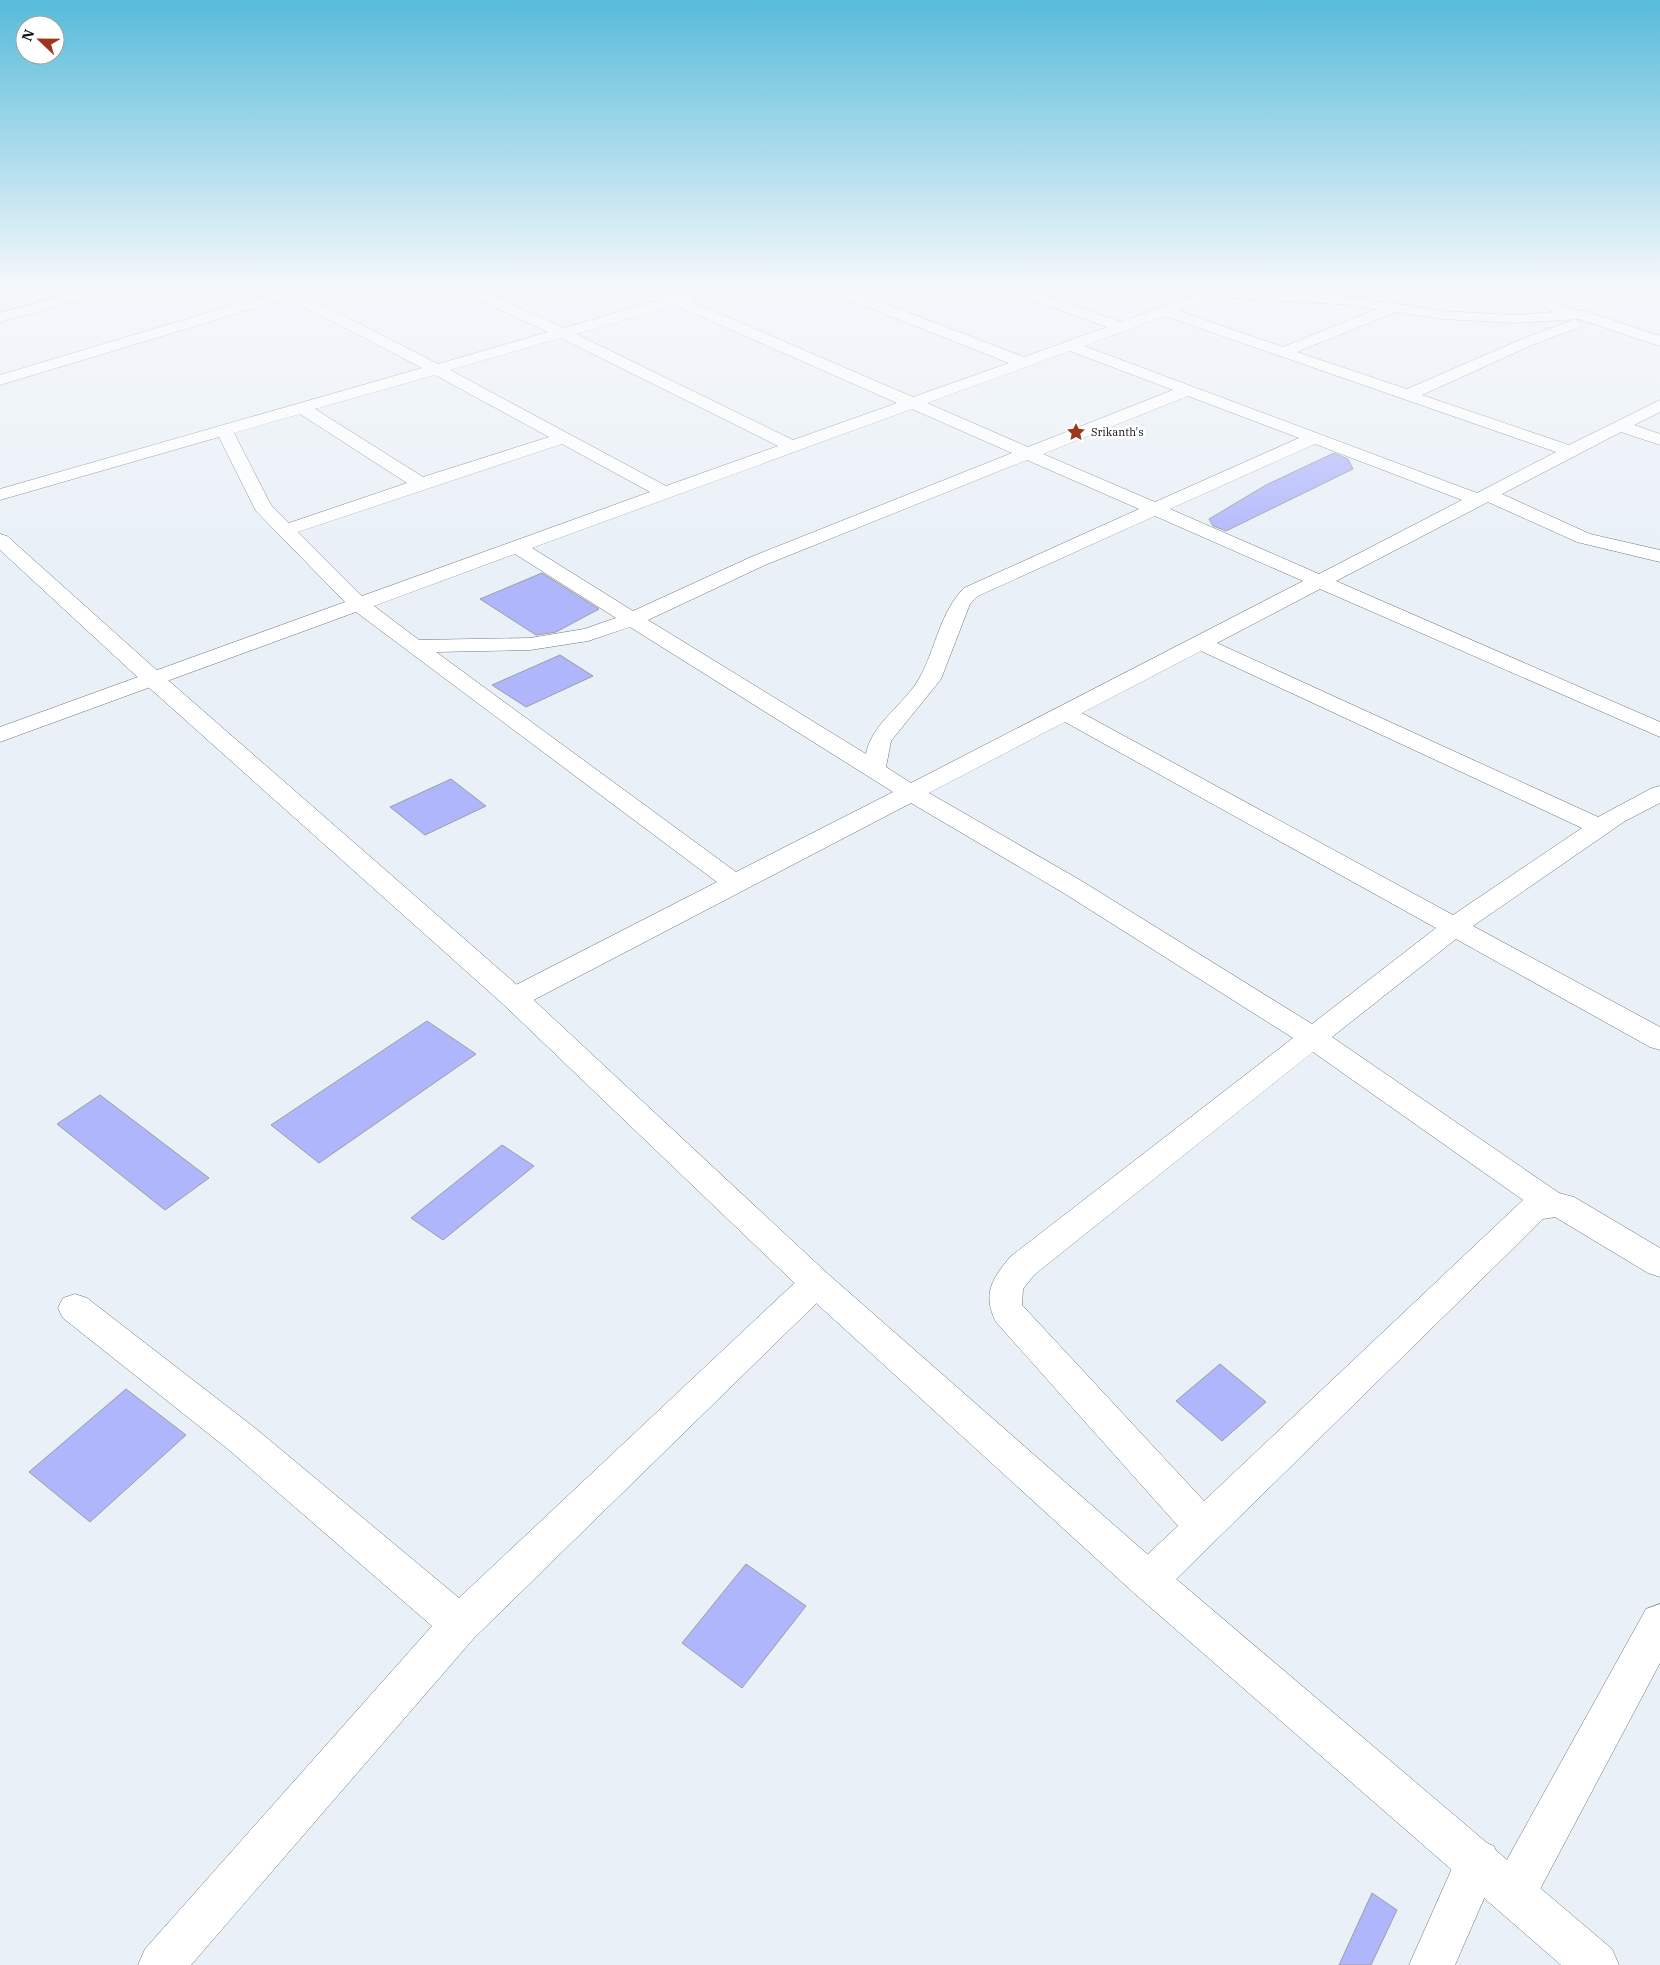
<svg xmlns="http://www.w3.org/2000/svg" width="1660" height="1965" font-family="'IBM Plex Serif',serif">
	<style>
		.building { fill: #b0b6fc; stroke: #9c9da5 }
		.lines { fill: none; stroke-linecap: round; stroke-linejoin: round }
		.minor-casing { stroke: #6e747a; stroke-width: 1 }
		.major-casing { stroke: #6e747a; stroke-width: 1 }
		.minor { fill: #fff; fill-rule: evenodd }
		.major { fill: #fff; fill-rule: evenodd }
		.rail { stroke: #43464a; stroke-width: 2; stroke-dasharray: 5.5 3; stroke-linecap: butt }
		.labels { text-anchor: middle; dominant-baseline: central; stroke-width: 5; stroke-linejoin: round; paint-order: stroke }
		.far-poi-label { font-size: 11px; fill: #0e1013; stroke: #fff; text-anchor: start }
	</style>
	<rect width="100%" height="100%" fill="#e9f0f7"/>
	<path class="building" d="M1334,453l14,6 5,10 -127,62 -13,-5 -4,-7 57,-34z
		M542,573l57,36 -43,23 -20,3 -56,-36z
		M560,655l33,21 -67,31 -34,-22z
		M451,779l35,27 -61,29 -35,-28z
		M427,1021l49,33 -157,109 -48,-38z
		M100,1095l109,83 -44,32 -108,-86z
		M502,1145l32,21 -91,74 -32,-22z
		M1220,1364l46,38 -44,39 -46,-40z
		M126,1389l60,46 -96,87 -61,-50z
		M746,1564l60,42 -64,82 -60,-45z
		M1372,1893l25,17 -26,55h-32z"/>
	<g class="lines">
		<g class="minor-casing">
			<path id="minor" d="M109,283h23l-2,3 -130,36v-9z
				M263,283h18l10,5 18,-5h22l-2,3 -27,8 136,70 110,-32 -100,-46 -2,-3h19l99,45 98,-29 -30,-13 -2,-3h19l28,12 43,-12h22l-2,3 -50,15 223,96 96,-34 -195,-77 -2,-3h20l192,74 83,-30 -115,-41 -2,-3h20l111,39 79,-29 -28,-7 -2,-3h23l22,6 137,8 91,14 72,4 39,-3 -53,-29h18l55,27 11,1 75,25v10l-81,-27 -64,4 -72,-4 -47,-7 -99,40 110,37 115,-50 53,-20 8,5 -3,3 -48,18 -110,50 147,50 91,-45v12l-26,13 26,9v11l-39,-13 -119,62 88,40 70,16v12l-83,-20 -89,-40 -152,79 324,141v15l-340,-148 -103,54 381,174 54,-29 8,-2v17l-35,18 -152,105 187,101v23l-10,-3 -194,-108 -124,98 227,156 15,4 86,51v29l-12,-4 -93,-56 -12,2 -381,374 -14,5 -14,-5 -5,-13 5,-13 44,-41 -182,-204c-14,-28 -4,-43 14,-65l283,-219 -231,-146 -151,-89 -387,202 -10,2 -10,-2 -4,-7 4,-7 213,-109 -361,-270 -356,130v-15l345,-125 -89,-91 -37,-74 -219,63v-11l422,-121 -134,-70 -288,87v-10l277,-83zM1216,297l136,8 25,4 -94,38 -104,-36zM675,305l222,98 -104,37 -217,-106zM1165,316l391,136 -79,41 -393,-147zM561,338l217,108 -112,40 -216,-116zM1070,351l103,39 -145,57 -101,-44zM435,375l114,62 -126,40 -108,-68zM1188,396l111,42 -144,64 -112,-48zM912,409l100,44 -261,104 -118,54 -101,-63zM300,414l107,69 -118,40 -18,-18 -37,-72zM562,444l88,48 -288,104 -64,-64zM1315,444l147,56 -143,74 -149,-65zM1027,460l112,49 -175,79c-24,24 -28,60 -44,89 -15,28 -48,45 -54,77l-218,-134 117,-55zM1155,516l148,65 -392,202 -25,-16 5,-26 50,-62 29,-75 8,-8zM515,554l101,64 -32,11 -54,9 -111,2 -45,-34zM630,627l236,148 27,17 -157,80 -300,-220 94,-2 58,-9zM1201,651l381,177 -129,87 -371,-202zM1065,722l371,206 -124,96 -232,-144 -151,-87zM1313,1052l210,148 -319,301 -182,-196 1,-16 11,-14z
				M816,1270l12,4 5,9 -5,9 -354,346 -283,327h-53l7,-16 287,-323 -203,-176 -166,-132 -5,-10 5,-10 12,-4 12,4 168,130 204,170 345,-324z
				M1660,1604v59l-130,245 -16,6 -16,-6 -6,-16 6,-16 148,-267z
				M1478,1840l16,6 6,16 -45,103h-46l53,-119z"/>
		</g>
		<g class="major-casing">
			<path id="major" d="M0,534l7,2 154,138 363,317 304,283 334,293 450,382 7,16h-58l-427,-372 -330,-301 -300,-287 -359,-321 -145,-134z"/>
		</g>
		<use href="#minor" class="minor"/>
		<use href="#major" class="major"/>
		<path class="rail" d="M1651,283l9,3"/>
	</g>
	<linearGradient id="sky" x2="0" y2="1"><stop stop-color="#57bbda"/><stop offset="0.51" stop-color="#f5f8fb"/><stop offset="1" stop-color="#f5f8fb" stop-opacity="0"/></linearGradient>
	<rect width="1660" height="558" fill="url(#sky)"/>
	<defs>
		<g id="sight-bare" transform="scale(1.5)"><path d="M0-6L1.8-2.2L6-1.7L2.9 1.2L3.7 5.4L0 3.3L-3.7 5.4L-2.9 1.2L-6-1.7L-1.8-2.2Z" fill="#9e361c" stroke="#fff" stroke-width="2.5" paint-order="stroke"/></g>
	</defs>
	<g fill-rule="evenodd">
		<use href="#sight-bare" x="1076" y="432"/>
	</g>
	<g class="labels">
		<g class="far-poi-label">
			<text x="1091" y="432">Srikanth's</text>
		</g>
	</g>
	<g transform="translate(40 40) rotate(292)"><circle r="24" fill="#ffffff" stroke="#9f9fa1"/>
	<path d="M0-4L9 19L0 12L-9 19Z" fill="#9e361c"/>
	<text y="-8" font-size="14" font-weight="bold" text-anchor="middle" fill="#0e1013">N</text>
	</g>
</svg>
